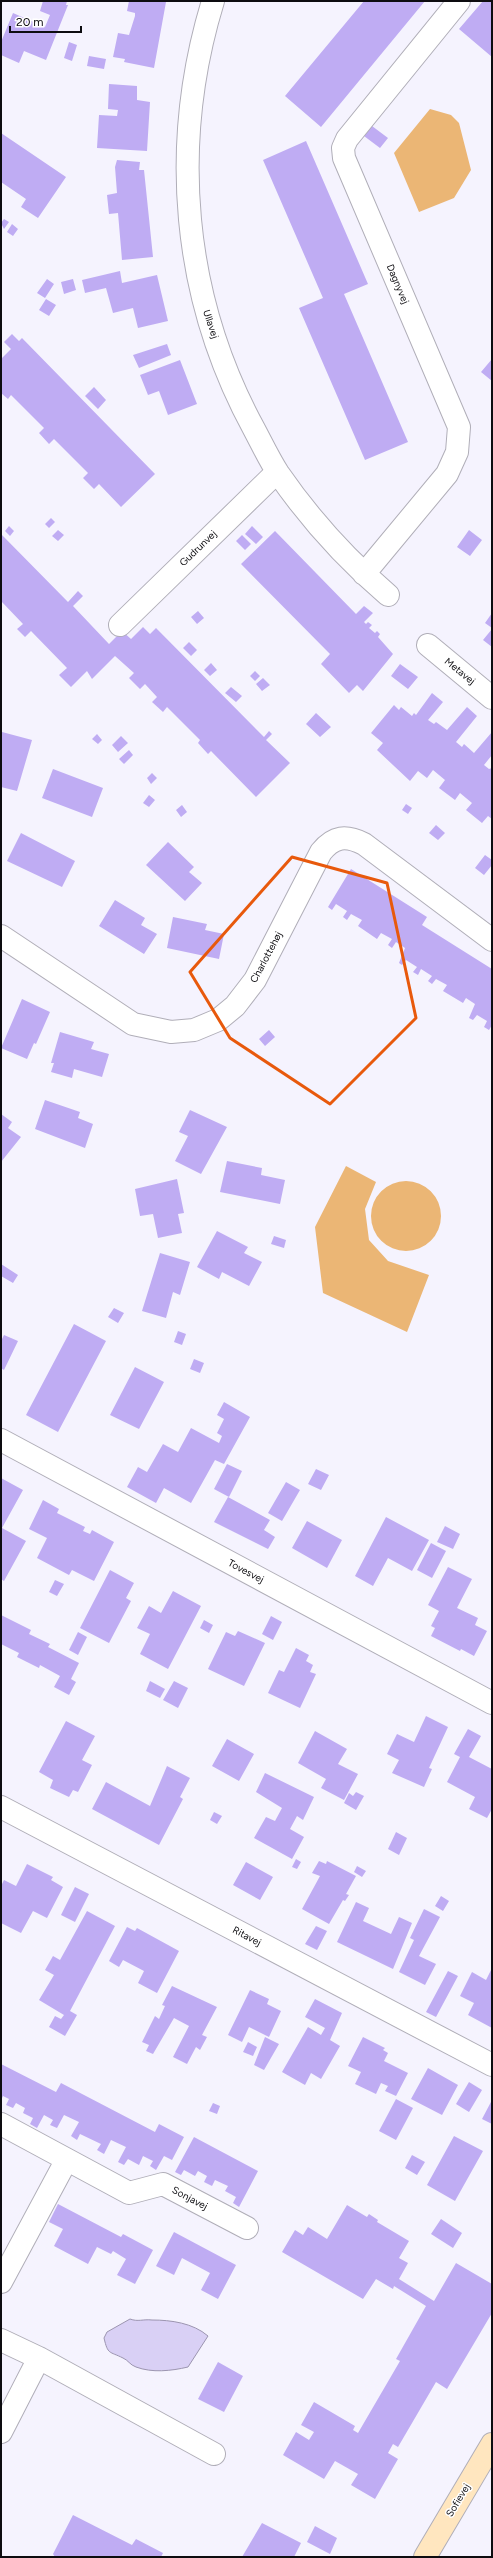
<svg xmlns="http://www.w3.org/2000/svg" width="493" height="2558" font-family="Figtree,sans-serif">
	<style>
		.green { fill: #ebb675 }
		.water { fill: #d9d0f5; stroke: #9c95b0 }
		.building { fill: #bfacf3 }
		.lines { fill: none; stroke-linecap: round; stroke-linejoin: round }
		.street-casing { stroke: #b0aeb8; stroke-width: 24 }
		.secondary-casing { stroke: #b0aeb8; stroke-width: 24 }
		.street { stroke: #fff; stroke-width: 22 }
		.secondary { stroke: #ffe6bf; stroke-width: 22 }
		.marked { fill: none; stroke: #e8590c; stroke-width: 3; stroke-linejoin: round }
		.labels { text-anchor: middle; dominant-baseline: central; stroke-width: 3; stroke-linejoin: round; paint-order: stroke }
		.street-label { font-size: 10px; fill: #0d0c10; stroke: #fff }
	</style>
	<rect width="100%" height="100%" fill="#f5f3fe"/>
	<path class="green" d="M430,109l21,6 8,8 12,47 -17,28 -35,14 -25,-59z
		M346,1166l30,16 -11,27 4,31 19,21 41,14 -22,57 -84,-39 -8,-66z
		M371 1216a35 35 0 1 1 70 0a35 35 0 1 1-70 0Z"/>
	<path class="water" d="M130,2319c8,3 13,0 22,1 19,0 41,3 56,16l-20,31c-17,4 -36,6 -52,0 -6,-2 -8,-7 -13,-9 -14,-7 -15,-3 -19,-20l3,-6z"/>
	<path class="building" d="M43,1h24l-1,4h2l-22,55 -22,-9 -5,12 -18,-8v-13l12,-29 32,14 5,-12 -10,-4z
		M129,1l37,1 -12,66 -30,-6 1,-3 -12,-2 5,-24 11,2 6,-19v-3l-8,-2z
		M364,1h61l-104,126 -36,-31z
		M483,1h9v56l-33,-28z
		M69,42l8,3 -5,16 -8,-3z
		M89,56l17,3 -2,10 -17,-3z
		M109,84l28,2v14l13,2 -3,49 -50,-3 2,-33 18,1 1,-6 -10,-1z
		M372,126l16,12 -8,10 -16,-12z
		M1,133l65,44 -28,41 -17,-11 5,-8 -25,-17z
		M306,141l62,143 -24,10 64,148 -43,18 -66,-152 24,-10 -60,-138z
		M117,160l23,2 -1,8h5l9,87 -31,3 -4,-47 -9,1 -2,-19 10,-2 -2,-26z
		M4,219l5,3 -5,7 -3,-6z
		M12,224l6,5 -5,7 -6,-4z
		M120,271l2,12 35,-8 11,46 -30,7 -5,-20 -20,5 -7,-25 -21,5 -3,-13z
		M47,279l7,5 -9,14 -8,-5z
		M73,279l3,11 -12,4 -3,-12z
		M46,299l10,6 -7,11 -10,-6z
		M12,334l7,7 3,-3 133,136 -34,33 -22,-23 -5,5 -11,-11 5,-5 -34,-34 -5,5 -10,-11 5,-5 -33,-33 -3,4 -7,-6v-34l10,-10 -7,-7z
		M167,344l4,11 -32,13 -6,-13z
		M492,359v22l-11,-9z
		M180,360l17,44 -29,11 -9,-24 -11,4 -8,-20z
		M94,387l12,13 -8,9 -13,-13z
		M51,518l4,4 -6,6 -4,-4z
		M9,526l5,5 -4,5 -5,-5z
		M252,526l11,11 -7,7 -11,-10z
		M58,530l6,5 -6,6 -6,-5z
		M469,530l13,10 -12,16 -13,-9z
		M275,531l81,83 8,-8 9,7 -9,9 2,2 2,-2 4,3 -3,3 6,5 2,-2 3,3 -2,3 15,17 -30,37 -6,-6 -8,8 -28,-29 9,-10 -89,-90z
		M1,534l67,68 10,-11 5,5 -10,10 36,38 13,-13 9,8 12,-12 7,7 6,-6 108,109 5,-6 3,3 -6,6 24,23 -34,34 -45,-46 -3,3 -10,-11 2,-3 -33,-33 -4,5 -11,-10 5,-5 -12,-13 -5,5 -11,-11 5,-5 -19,-17 -23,23 -5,-8 -16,16 -12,-12 8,-7 -36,-37 -6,6 -8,-8 6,-5 -22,-23z
		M242,535l9,9 -6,6 -9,-9z
		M198,611l6,7 -7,6 -6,-7z
		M492,613v15l-7,-5z
		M492,629v18l-9,-7z
		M189,642l8,8 -6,6 -8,-8z
		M211,663l6,7 -7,6 -6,-6z
		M400,664l18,13 -10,12 -17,-13z
		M255,671l5,5 -5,5 -5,-5z
		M263,678l7,7 -8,6 -6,-7z
		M231,687l11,9 -6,6 -11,-9z
		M432,693l11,9 -15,18 6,4 2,-2 11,8 20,-23 10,9 -21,26 6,5 2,-3 10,9 18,-21v23l-8,10 5,4 3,-1v51l-4,-3 -6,7 -16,-13 6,-7 -12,-10 -5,7 -16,-12 6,-8 -12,-10 -6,8 -9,-7 -8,10 -33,-31 6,-7 -12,-10 23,-28 5,5 2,-3 11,9 2,-3 2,2z
		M316,713l15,14 -11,10 -14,-13z
		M2,732l30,8 -15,51 -16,-4z
		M97,734l5,6 -4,4 -6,-5z
		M121,736l7,7 -10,9 -6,-7z
		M129,750l4,5 -9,9 -5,-5z
		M53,769l50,19 -11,29 -50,-19z
		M152,773l5,5 -6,6 -4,-6z
		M149,795l6,5 -6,7 -6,-4z
		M406,804l6,4 -4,6 -6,-4z
		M182,805l5,7 -6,5 -5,-7z
		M436,825l9,8 -7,7 -9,-7z
		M21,833l54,28 -13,26 -55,-26z
		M168,842l26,25 -5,5 13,11 -17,18 -39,-36z
		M485,855l7,5v5l-8,10 -9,-7z
		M351,869l76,48 -5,8 70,44v56l-3,5 -5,-3 3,-6 -10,-6 -4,5 -4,-2 6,-14 -9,-6 -3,5 -20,-12 4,-6 -11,-6 -4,5 -4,-3 4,-5 -11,-7 -3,6 -5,-3 4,-5 -11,-7 -4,5 -3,-2 6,-15 -9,-6 -4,6 -4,-3 4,-6 -11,-6 -4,6 -19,-13 4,-6 -11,-6 -4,6 -4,-3 4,-6 -11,-7 -4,6 -4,-3z
		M115,900l30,18 -4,7 16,9 -13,20 -45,-28z
		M173,917l34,7 -2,6 19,4 -5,25 -52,-11z
		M22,999l28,13 -14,32 -2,-1 -7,16 -26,-11z
		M269,1030l6,7 -10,9 -6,-7z
		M60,1032l34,10 -3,7 18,5 -7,23 -28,-8 -2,9 -21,-6 3,-9h-3z
		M45,1100l35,12 -2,6 15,6 -8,24 -50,-19z
		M190,1110l37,17 -26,47 -26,-13 13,-25 -9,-4z
		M1,1114l11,8 -4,6 13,9 -20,25z
		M227,1161l35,7 -1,7 24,5 -5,24 -60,-12z
		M177,1179l7,34 -6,1 4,19 -24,5 -5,-24 -13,2 -5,-27z
		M217,1231l31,16 -4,6 18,9 -13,24 -27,-14 -3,7 -22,-12z
		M274,1236l12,4 -2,8 -13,-4z
		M160,1253l30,9 -10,33 -7,-3 -7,26 -24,-7z
		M1,1264l17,11 -5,8 -12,-7z
		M114,1308l10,5 -6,10 -10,-6z
		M74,1324l32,17 -48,91 -32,-17z
		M178,1331l8,3 -4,11 -8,-3z
		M4,1335l14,6 -14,29 -3,-2v-27z
		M194,1359l10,4 -4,10 -10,-4z
		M135,1367l29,15 -25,47 -29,-14z
		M224,1402l26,15 -26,47 -9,-4 -24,43 -27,-15 -8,15 -29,-16 11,-20 9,5 16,-28 15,8 13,-24 28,15 3,-7 -5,-3 7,-14 -7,-4z
		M227,1464l15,7 -13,26 -15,-8z
		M316,1469l13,6 -8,15 -13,-6z
		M1,1478l22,12 -21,38 24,13 -22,40 -3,-2z
		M286,1482l14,8 -18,31 -14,-8z
		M228,1497l42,23 -6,10 11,7 -7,12 -54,-27z
		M43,1500l16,9 -2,4 28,14 -2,4 7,3 2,-4 22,12 -20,39 -22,-11 -3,5 -32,-17 10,-20 -18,-9z
		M386,1517l43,23 -17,31 -24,-13 -15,28 -18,-10z
		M307,1521l35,19 -15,28 -35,-20z
		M445,1526l15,8 -7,15 -16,-7z
		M431,1543l15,8 -14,27 -15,-8z
		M448,1567l24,12 -15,29 21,10 -3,7 12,6 -13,25 -13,-7 -1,2 -29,-15 4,-8 -4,-2 8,-15 -11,-6z
		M110,1570l24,13 -8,15 5,3 -22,42 -29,-15z
		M55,1580l9,4 -7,12 -8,-4z
		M173,1591l28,15 -33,63 -28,-15 10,-20 -13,-6 12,-22 12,7z
		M1,1615l30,15 -2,4 21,10 -2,3 31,16 -8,16 5,3 -7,13 -15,-8 6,-11 -20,-11 -1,3 -22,-11 2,-4 -18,-9z
		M271,1616l11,6 -9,18 -11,-6z
		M204,1620l9,5 -4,8 -9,-5z
		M238,1631l27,12 -21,43 -36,-17 18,-37 9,4z
		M78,1632l9,5 -9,18 -9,-5z
		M296,1648l13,7 -3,6 7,4 -3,7 6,2 -16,34 -32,-15 11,-23 5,2z
		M150,1681l15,8 -5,9 -14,-7z
		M174,1681l14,7 -10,20 -15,-8z
		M426,1716l22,11 -19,41 3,1 -8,18 -32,-14 7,-13 -12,-6 10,-20 17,8z
		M66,1721l29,15 -13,24 10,5 -14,27 -5,-2 -4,7 -19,-9 3,-8 -14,-8z
		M468,1729l13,7 -12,21 23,12v40l-5,9 -18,-9 6,-12 -28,-15 13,-25 -6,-3z
		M315,1731l32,18 -9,15 20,10 -14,26 -23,-12 5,-9 -28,-16z
		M227,1739l27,15 -15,27 -27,-15z
		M167,1766l23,12 -10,19 3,2 -24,46 -67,-36 14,-27 44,24z
		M265,1773l49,24 -11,23 -6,-4 -7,13 14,8 -12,22 -38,-21 12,-21 9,4 7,-13 -26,-16z
		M356,1792l8,4 -8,14 -12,-7 5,-10 4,3z
		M214,1812l8,4 -5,8 -7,-4z
		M396,1832l11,6 -8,17 -11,-6z
		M296,1859l5,3 -4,7 -5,-2z
		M319,1861l7,3 1,-3 29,15 -10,18 3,1 -4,6 -2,-1 -14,24 -27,-15 18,-33 -8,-3z
		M246,1862l27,15 -13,23 -27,-15z
		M27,1864l26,13 -2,3 12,7 -16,31 -14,-7 -12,22 -20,-10v-37l3,-6 12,6z
		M357,1866l9,5 -4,6 -8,-5z
		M75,1887l14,7 -14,28 -14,-7z
		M441,1896l8,5 -6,10 -8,-5z
		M356,1902l13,6 -6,13 28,13 8,-17 13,6 -19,46 -56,-27z
		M424,1909l16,8 -21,39 17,8 -11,21 -26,-13 15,-32 -4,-2z
		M87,1911l28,15 -45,85 7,4 -12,21 -16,-9 6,-11 6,3 3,-4 -25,-15 15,-25 -9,-5 8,-14 7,4z
		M316,1926l11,5 -10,19 -12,-6z
		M127,1927l8,4 2,-3 42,23 -22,42 -19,-10 6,-12 -21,-11 -4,7 -10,-6z
		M492,1968v60l-24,-13 6,-12 -14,-7 12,-24 14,8z
		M448,1971l10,5 -22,41 -10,-5z
		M172,1986l45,21 -15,28 5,2 -7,13 -4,-3 -9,17 -14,-7 16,-31 -15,-8 -21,36 -7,-3 3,-6 -7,-3 13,-26 4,3 6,-13 -3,-1z
		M250,1990l19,9 -2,5 14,7 -12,26 -20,-10 -7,15 -14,-7z
		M315,1999l27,14 -12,27 10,6 -19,33 -10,-6 -6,12 -23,-13 26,-45 13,8 4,-7 -20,-11z
		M265,2037l14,7 -15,26 -10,-5z
		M363,2037l22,11 -2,2 5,3 -4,8 24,12 -12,23 -11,-5 3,-5 -7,-3 -5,11 -21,-10 6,-12 -13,-6z
		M248,2042l9,5 -4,9 -10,-4z
		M1,2064l55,28 5,-9 94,49 4,-8 25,13 -12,23 -8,-4 -8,14 -6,-4 3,-5 -10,-5 -4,9 -11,-6 -4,6 -6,-3 8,-15 -15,-7 -7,14 -7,-4 4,-6 -21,-10 -3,6 -6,-4 8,-14 -15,-7 -7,13 -7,-3 3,-5 -9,-5 -7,13 -7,-4 3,-6 -10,-5 2,-5 -9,-5 -3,5 -7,-3 3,-6 -6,-3 -2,4z
		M428,2068l30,17 -16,30 -31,-16z
		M469,2082l13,8 -13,22 -13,-8z
		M396,2099l17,9 -17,32 -17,-9z
		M492,2100v24l-10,-5z
		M213,2103l7,3 -3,8 -8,-3z
		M454,2136l29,15 -28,50 -28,-16z
		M194,2137l64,34 -19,36 -6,-4 3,-6 -11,-6 3,-5 -13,-6 -3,6 -8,-4 3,-6 -9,-5 -3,5 -11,-6 -3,5 -6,-3z
		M412,2155l13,7 -8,13 -12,-7z
		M58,2204l63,33 2,-3 30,16 -18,34 -18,-9 9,-16 -13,-8 -2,3 -14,-7 -9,17 -34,-18 9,-17 -14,-7z
		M347,2205l20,12 2,-3 9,6 -1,2 32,19 -10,17 9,5 -9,16 35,22 22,-38 36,21v29l-45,76 -11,-7 -38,65 -5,-3 -5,9 10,6 -23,40 -24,-14 7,-11 -23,-13 -11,18 -41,-24 13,-23 13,8 5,-8 -13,-7 13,-23 41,24 -2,4 5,3 42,-72 -4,-2 30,-53 -32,-20 -1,3 -17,-10 -13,20 -81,-47 13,-22 8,5 5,-8 19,12z
		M441,2219l21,14 -9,15 -22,-14z
		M174,2232l62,33 -18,34 -17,-9 9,-17 -28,-15 -8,17 -18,-9z
		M218,2362l25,14 -19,36 -26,-13z
		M73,2515l59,30 4,-6 27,14 -2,4h-106l-2,-3z
		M262,2523l39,20 -7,14h-52z
		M315,2526l22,12 -7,16 -23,-12z"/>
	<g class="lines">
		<g class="street-casing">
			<path id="street" d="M213,1c-44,144 -31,296 41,428 8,15 15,30 24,44 31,45 68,86 110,122
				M364,574l83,-100 10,-22 2,-25 -115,-269 -1,-10 4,-9 112,-138
				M120,625l157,-153
				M428,645l64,53
				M1,936l132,88 38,8 23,-2 24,-10 17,-14 20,-26 66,-128c13,-16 25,-17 43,-8l128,96
				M1,1440l491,263
				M1,1807l491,258
				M1,2124l128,69 34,-9 84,44
				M1,2282l65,-121
				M1,2340l38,18 175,96
				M1,2432l38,-74"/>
		</g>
		<g class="secondary-casing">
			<path id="secondary" d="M425,2557l67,-113"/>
		</g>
		<use href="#street" class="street"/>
		<use href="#secondary" class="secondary"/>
	</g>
	<path class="marked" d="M292,857l95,26 29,135 -86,86 -100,-66 -40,-66z"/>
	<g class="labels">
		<g class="street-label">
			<text transform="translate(398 284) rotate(67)">Dagnyvej</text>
			<text transform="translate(211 324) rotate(72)">Ullavej</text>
			<text transform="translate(198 548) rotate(-44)">Gudrunvej</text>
			<text transform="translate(460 671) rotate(39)">Metavej</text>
			<text transform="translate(266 957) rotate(-62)">Charlottehøj</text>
			<text transform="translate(246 1571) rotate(28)">Tovesvej</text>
			<text transform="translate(247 1936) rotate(28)">Ritavej</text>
			<text transform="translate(190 2198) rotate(28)">Sonjavej</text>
			<text transform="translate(458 2500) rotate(-59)">Sofievej</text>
		</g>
	</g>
	<rect width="493" height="2558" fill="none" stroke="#0d0c10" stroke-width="4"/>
	<path d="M10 26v6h71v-6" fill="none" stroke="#0d0c10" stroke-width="2"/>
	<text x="16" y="26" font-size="12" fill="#0d0c10" stroke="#ffffff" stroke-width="3" paint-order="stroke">20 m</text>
</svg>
